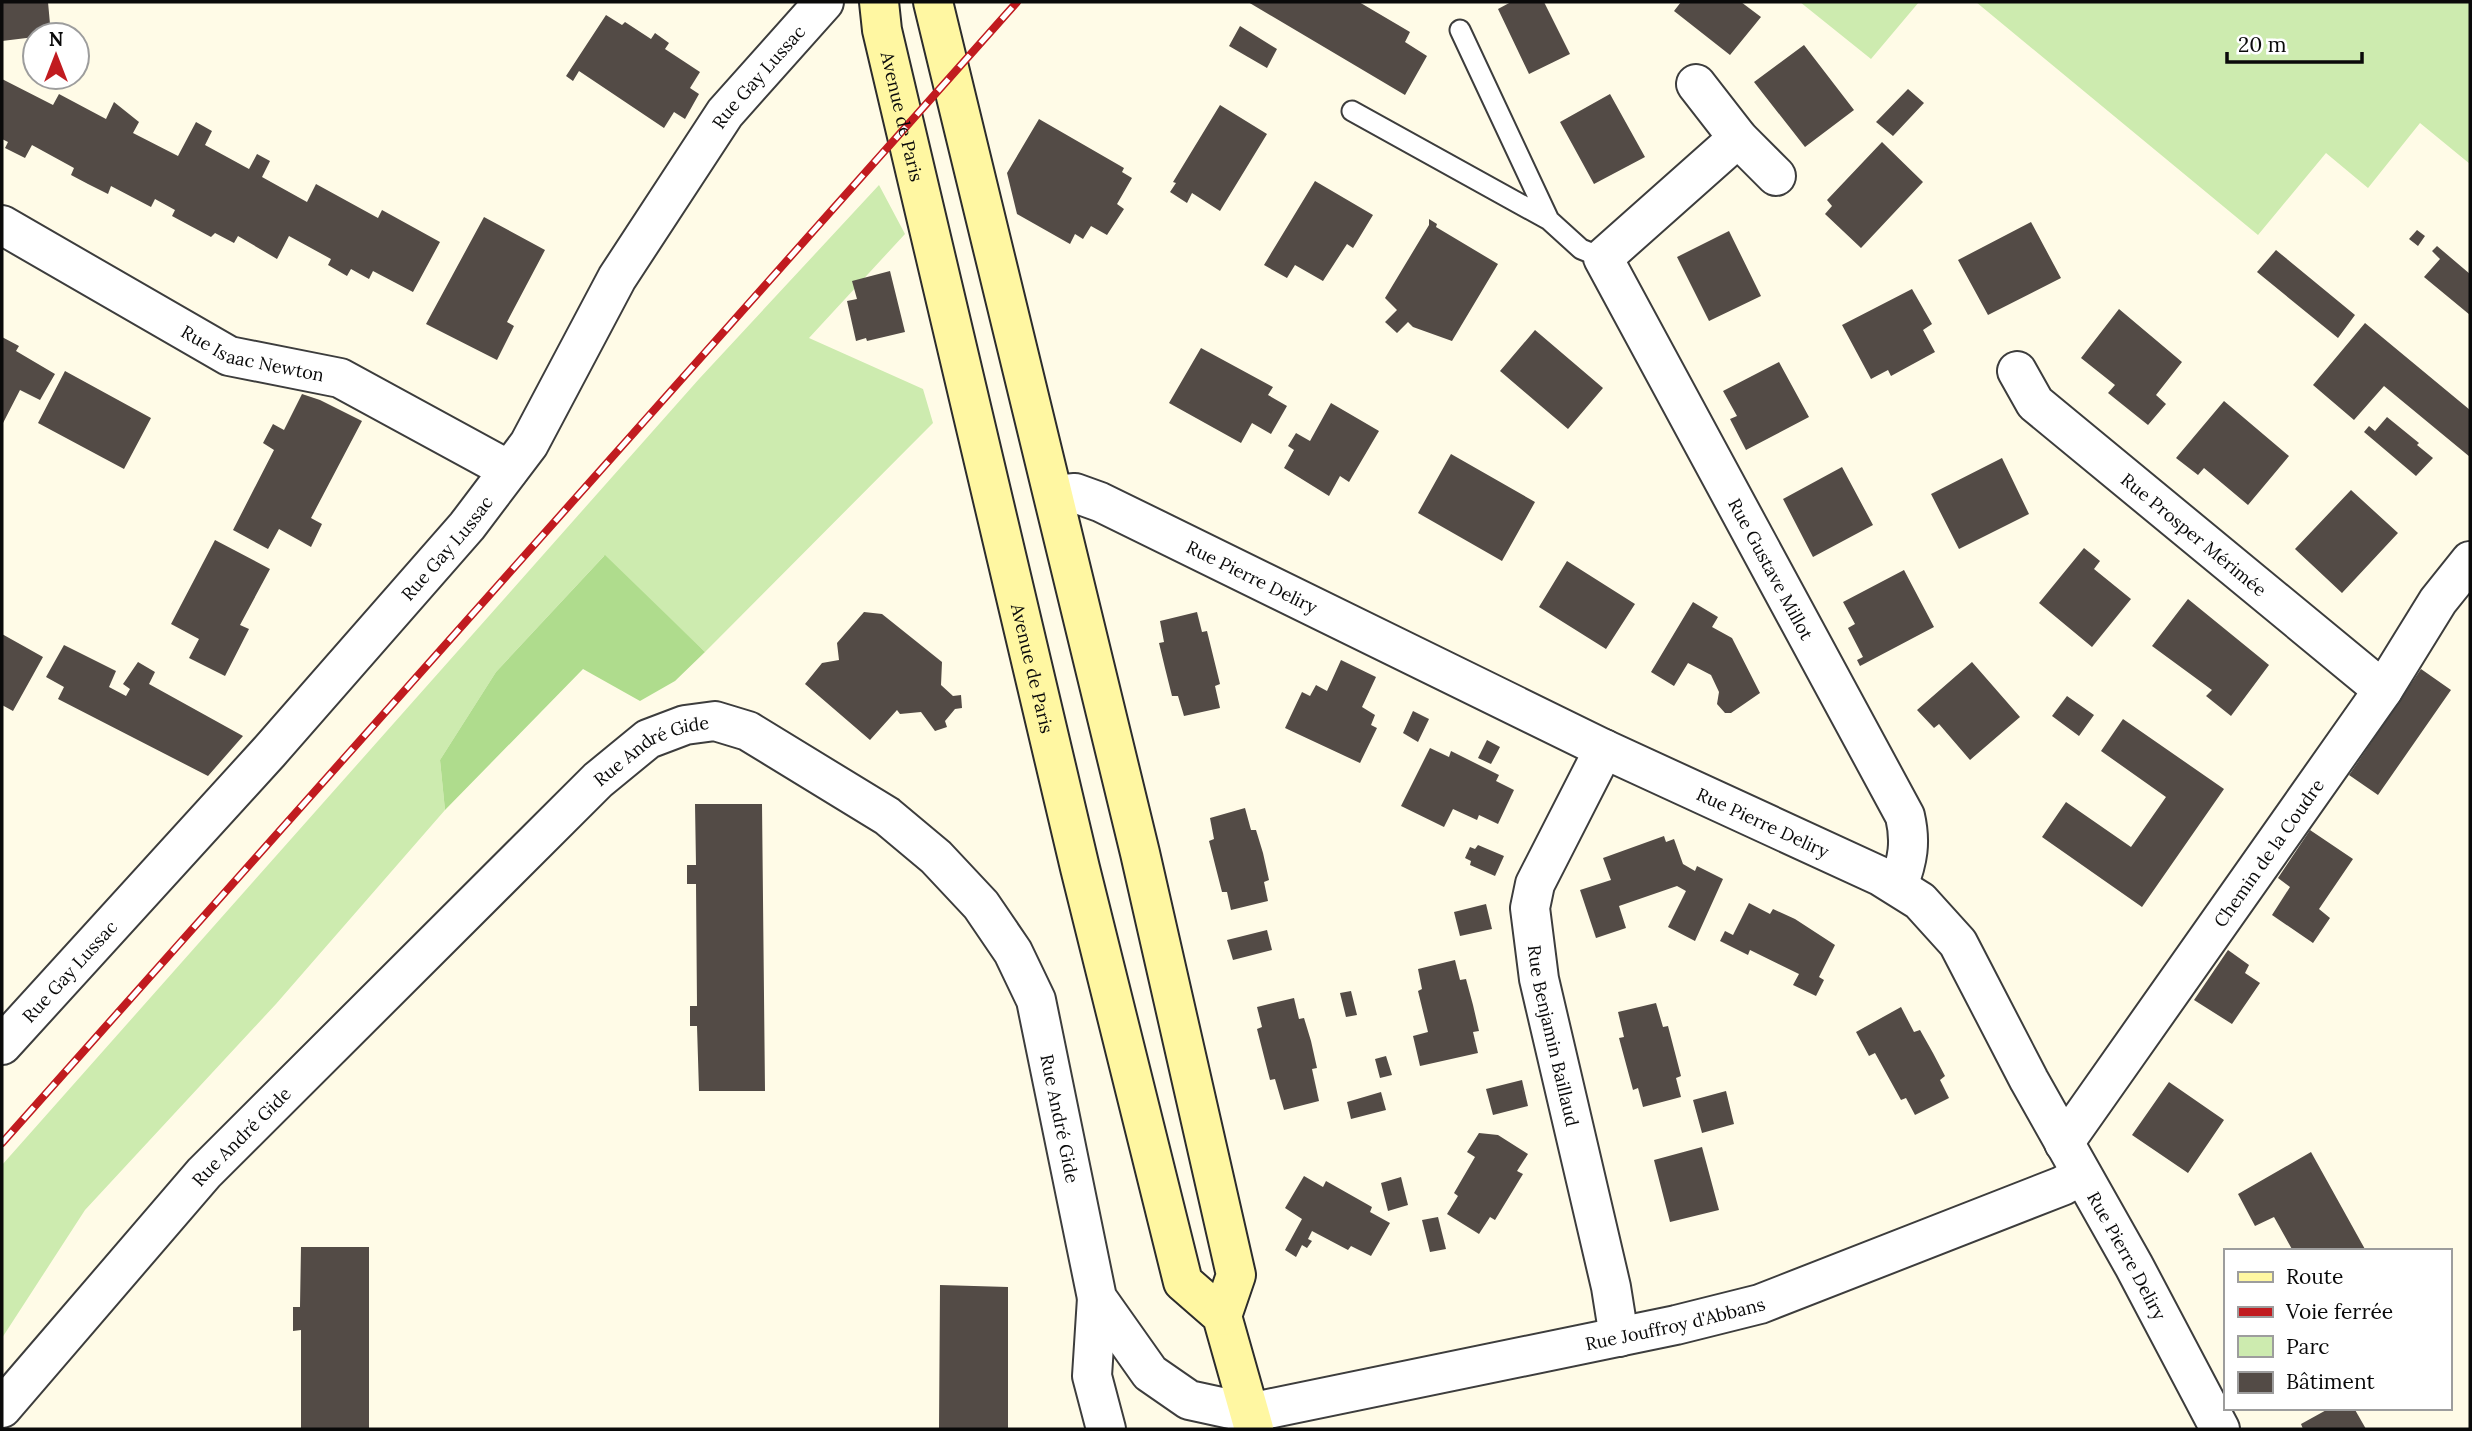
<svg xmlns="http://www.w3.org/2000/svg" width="2472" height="1431" font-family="Lora,serif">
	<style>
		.green { fill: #cdebaf }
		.forest { fill: #afdc8d }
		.building { fill: #534b46 }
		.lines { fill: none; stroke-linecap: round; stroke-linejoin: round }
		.service-casing { stroke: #3d3d3d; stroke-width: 23 }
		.minor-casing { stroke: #3d3d3d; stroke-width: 42 }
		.tertiary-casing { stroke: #3d3d3d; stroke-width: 42 }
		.secondary-casing { stroke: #2c2c2c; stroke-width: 42 }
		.service { stroke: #fff; stroke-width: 19 }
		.minor { stroke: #fff; stroke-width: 38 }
		.tertiary { stroke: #fff; stroke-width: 38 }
		.secondary { stroke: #fff7a2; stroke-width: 38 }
		.rail-casing { stroke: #c11b1f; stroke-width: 8 }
		.rail { stroke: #fff; stroke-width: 5; stroke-dasharray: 16; stroke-linecap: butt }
		.labels { text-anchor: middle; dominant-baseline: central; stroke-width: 7; stroke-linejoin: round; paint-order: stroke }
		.street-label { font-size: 18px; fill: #0a0a0a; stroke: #fff }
	</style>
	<rect width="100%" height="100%" fill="#fffbe7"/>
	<path class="green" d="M1800,2h119l-48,57z
		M1976,2h494v162l-50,-41 -52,65 -42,-35 -68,82z
		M879,185l26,49 -96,104 114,51 10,34 -228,229 -101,-96 -108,116 -56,88 5,50 -169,194 -191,206 -83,128v-173l697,-786z"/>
	<path class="forest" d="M605,555l100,97 -30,29 -35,20 -57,-32 -138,141 -5,-50 56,-88z"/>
	<path class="building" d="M2,2h46l3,33 -49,6z
		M1248,2h111l51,30 -5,10 22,14 -22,39z
		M1511,2h33l26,52 -41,20 -31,-65z
		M1681,2h60l20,15 -31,38 -56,-44z
		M606,15l16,10 3,-3 26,17 4,-6 14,10 -4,6 35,23 -10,16 9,6 -14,25 -11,-7 -10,16 -85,-57 -6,10 -7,-5z
		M1240,26l37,23 -10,19 -38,-22z
		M1804,45l50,65 -49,37 -51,-65z
		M2,79l51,26 6,-11 47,25 8,-17 25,20 -6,11 45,23 18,-34 16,9 -7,14 44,24 8,-15 13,7 -8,16 45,25 9,-18 62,34 4,-8 58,32 -27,50 -40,-21 -4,8 -18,-10 -4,7 -19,-11 3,-6 -42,-23 -12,23 -39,-23 -4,7 -19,-10 -4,4 -39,-21 3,-6 -20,-11 -4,8 -40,-21 -3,8 -20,-10 -17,-9 3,-7 -42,-23 -7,13 -20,-10 3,-6 -6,-3z
		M1908,89l16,14 -31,33 -17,-14z
		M1610,94l35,63 -51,27 -34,-62z
		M1220,105l47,29 -47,77 -28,-18 -5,10 -17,-11 6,-9 -3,-1z
		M1039,119l85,49 -2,4 10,6 -15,26 7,5 -17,26 -16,-9 -8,13 -8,-5 -5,10 -53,-30 -10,-41z
		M1882,142l41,40 -62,66 -36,-34 7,-8 -5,-6z
		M1315,181l58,34 -20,33 -6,-4 -24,37 -28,-16 -8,13 -23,-13z
		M484,217l61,33 -38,72 7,4 -17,34 -71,-36z
		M1429,219l8,5 -1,3 62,37 -46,77 -39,-14 -5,-5 -11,11 -12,-11 12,-12 -12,-12 44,-73z
		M2031,222l30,56 -73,37 -30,-55z
		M2417,230l8,6 -7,10 -9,-7z
		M1729,231l32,65 -52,25 -32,-64z
		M2437,246l33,28v41l-46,-38 16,-18 -8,-8z
		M2276,250l79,65 -17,23 -81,-66z
		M890,271l15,61 -38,9 -1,-3 -10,3 -9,-40 10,-2 -5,-18z
		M1912,289l20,35 -9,6 12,22 -44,24 -3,-6 -17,9 -29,-54z
		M2119,309l63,53 -26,33 10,9 -18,21 -40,-32 7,-8 -34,-27z
		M2365,323l105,87v47l-86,-71 -30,34 -41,-35z
		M1535,330l68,58 -35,41 -68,-58z
		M2,337l17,9 -3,5 39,23 -15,26 -20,-10 -18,35z
		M1201,348l72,39 -5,8 19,11 -16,28 -19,-11 -11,20 -72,-40z
		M1779,362l30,55 -63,33 -16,-31 7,-3 -14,-25z
		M65,371l86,47 -27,51 -86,-46z
		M302,394l18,6 42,21 -51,97 11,6 -11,23 -32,-18 -11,20 -35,-19 41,-80 -11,-7 10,-19 11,6z
		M2224,401l65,55 -41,49 -44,-37 -6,7 -22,-17z
		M1331,403l48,28 -30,51 -9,-6 -11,20 -45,-28 10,-18 -6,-4 8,-13 14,8z
		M2387,417l32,26 -2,2 16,13 -17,18 -52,-44 5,-6 6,5z
		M1451,454l84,48 -33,59 -84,-48z
		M2002,458l27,56 -70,35 -28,-55z
		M1842,467l31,58 -60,32 -30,-58z
		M2351,490l47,43 -56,60 -47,-44z
		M215,540l55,29 -30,56 9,4 -24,47 -36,-18 10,-19 -28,-15z
		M2084,548l16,13 -6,8 37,30 -39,48 -53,-44z
		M1567,561l68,43 -29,45 -67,-42z
		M1904,570l30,57 -74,39 -3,-6 6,-3 -15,-29 7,-4 -12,-22z
		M2188,599l81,66 -38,51 -25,-20 6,-6 -60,-44z
		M1693,602l25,15 -6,10 20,11 28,55 -29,20h-6l-8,-9 2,-12 -8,-17 -23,-12 -14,23 -23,-14z
		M864,612l18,2 60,48 -1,23 12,11 8,-1 1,13 -7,1 -10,12 2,6 -12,4 -14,-19 -21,2 -3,-4 -27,30 -65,-56 17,-21 17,-3 -2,-17z
		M1197,612l5,20 5,-1 13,53 -5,2 5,22 -36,8 -6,-20h-6l-7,-28 -6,-25 5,-1 -4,-21z
		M2,634l41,23 -30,54 -11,-6z
		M64,645l52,26 -7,16 17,9 4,-7 -7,-5 15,-22 17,10 -6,12 94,52 -35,40 -150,-77 6,-12 -18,-10z
		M1341,660l35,17 -14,30 13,8 -4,10 6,3 -17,35 -75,-35 17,-36 8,4 6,-11 11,6z
		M1972,662l48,55 -50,43 -31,-36 -5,4 -17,-18z
		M2421,669l30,21 -73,105 -29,-20z
		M2067,696l27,19 -15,21 -27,-20z
		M1413,711l16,8 -11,23 -15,-9z
		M2123,719l101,70 -82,118 -100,-70 24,-35 65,45 35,-50 -65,-46z
		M1487,740l13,7 -9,17 -13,-6z
		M1430,748l19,9 2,-6 48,24 -3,6 18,9 -16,34 -19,-9 -2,5 -24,-11 -9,18 -43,-21z
		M695,804h67l3,287h-66l-2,-65h-7v-20h7l-1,-122h-9v-19h9z
		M1245,808l6,22h5l7,23 6,27 -5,2 4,19 -37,9 -4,-18h-5l-13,-51 5,-2 -4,-21z
		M2310,830l43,29 -34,50 11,9 -17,25 -41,-28 18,-28 -12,-9z
		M1664,836l2,6 8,-3 9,25 12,7 2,-5 26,13 -28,62 -27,-14 18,-36 -9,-5 -58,20 7,22 -30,10 -16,-48 31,-10 -8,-22z
		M1478,845l26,11 -9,20 -25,-11 1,-4 -6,-3 5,-11 5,2z
		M1749,903l21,11 3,-5 22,10 40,26 -16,32 5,3 -8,16 -23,-11 6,-11 -49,-24 -2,5 -28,-14 5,-10 8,4z
		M1486,904l6,25 -32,7 -6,-24z
		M1267,930l5,20 -39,10 -6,-20z
		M2228,950l21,15 -4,8 15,10 -28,41 -38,-24z
		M1455,960l5,20 6,-1 7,26 6,26 -6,1 5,21 -58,13 -7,-30 15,-4 -10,-41 4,-2 -4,-20z
		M1351,991l6,24 -11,2 -6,-24z
		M1294,998l5,21 5,-1 7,23 6,27 -5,1 7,32 -35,9 -9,-31 -5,1 -13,-51 5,-2 -5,-20z
		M1656,1003l7,24 5,-1 13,50 -5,2 5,19 -38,10 -5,-19 -5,2 -14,-52 5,-1 -6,-25z
		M1901,1007l13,25 6,-2 13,23 12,23 -5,4 9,18 -34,17 -9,-17 -5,2 -26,-47 -6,3 -13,-24z
		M1386,1056l6,19 -12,3 -5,-19z
		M1522,1080l6,26 -35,9 -7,-26z
		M2169,1082l55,38 -36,53 -56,-38z
		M1726,1091l8,33 -32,9 -9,-33z
		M1381,1092l5,18 -35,9 -4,-17z
		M1479,1133l19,2 30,19 -11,17 6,3 -28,46 -5,-3 -11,17 -32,-20 11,-18 -4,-3 21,-36 -8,-5z
		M1702,1147l17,63 -49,12 -16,-62z
		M2311,1152l55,99h-73l-19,-34 -19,9 -17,-32z
		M1304,1176l19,11 3,-6 46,26 -2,5 20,11 -19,33 -20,-10 -3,4 -36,-19 -4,8 4,2 -5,7 -5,-3 -6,12 -11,-7 17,-31 -17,-11z
		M1401,1177l7,28 -20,6 -7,-28z
		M1438,1217l8,32 -16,3 -8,-32z
		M301,1247h68v182h-68v-99l-8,1v-24h7z
		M940,1285l68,2v142h-69z
		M2330,1408h24l12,21h-63l-2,-5z"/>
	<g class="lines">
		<g class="service-casing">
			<path id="service" d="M1460,30l89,190 32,29 22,9
				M1352,111l197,109"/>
		</g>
		<g class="minor-casing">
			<g id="minor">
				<path d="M1696,84l42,54 38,38"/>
				<path id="s1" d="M1738,138l-135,120 302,558c6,26 3,44 -7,70"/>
				<path id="s2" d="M2,225l227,131 111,22 169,92"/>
				<path id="s3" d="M2017,371l18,32 348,287"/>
				<path id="s4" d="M1604,749l-69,135 -5,24 9,71 72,308 8,50"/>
				<path id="s5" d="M2,1045l267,-293 198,-226 62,-82 88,-166 108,-165 99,-111"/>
				<path id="s6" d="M2064,1143l319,-453 55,-89 32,-40"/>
				<path d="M1097,1298l-5,78 14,53"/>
				<path id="s7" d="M2,1408l202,-235 394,-393 50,-41 37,-14 30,-4 33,10 139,85 49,41 45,48 32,47 23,48 61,298 53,75 39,27 60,13 427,-88 84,-21 302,-118 20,-11"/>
			</g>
		</g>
		<g class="tertiary-casing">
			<g id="tertiary">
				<path id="s8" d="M1054,495l21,-2 25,9 504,247 276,127 40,25 38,42 71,137 105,186 86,163"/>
			</g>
		</g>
		<g class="secondary-casing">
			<g id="secondary">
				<path id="s9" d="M879,2l3,28 198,838 103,414 39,34 32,113"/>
				<path d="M933,2l207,851 96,422 -14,41"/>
			</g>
		</g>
		<use href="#service" class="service"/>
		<use href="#minor" class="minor"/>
		<use href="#tertiary" class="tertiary"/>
		<use href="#secondary" class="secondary"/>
		<g class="rail-casing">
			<path id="rail" d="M2,1143l1015,-1141"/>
		</g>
		<use href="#rail" class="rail"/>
	</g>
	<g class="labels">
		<g class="street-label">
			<text stroke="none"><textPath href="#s5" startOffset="1234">Rue Gay Lussac</textPath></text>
			<text stroke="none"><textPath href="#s9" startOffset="117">Avenue de Paris</textPath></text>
			<text stroke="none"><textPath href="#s2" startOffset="284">Rue Isaac Newton</textPath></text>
			<text stroke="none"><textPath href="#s3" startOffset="243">Rue Prosper Mérimée</textPath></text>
			<text stroke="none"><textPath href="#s5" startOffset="667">Rue Gay Lussac</textPath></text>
			<text stroke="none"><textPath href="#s1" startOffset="534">Rue Gustave Millot</textPath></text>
			<text stroke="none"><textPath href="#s8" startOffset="217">Rue Pierre Deliry</textPath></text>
			<text stroke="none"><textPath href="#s9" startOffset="684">Avenue de Paris</textPath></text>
			<text stroke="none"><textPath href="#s7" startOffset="929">Rue André Gide</textPath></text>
			<text stroke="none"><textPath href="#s8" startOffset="784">Rue Pierre Deliry</textPath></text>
			<text stroke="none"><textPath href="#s6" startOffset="355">Chemin de la Coudre</textPath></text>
			<text stroke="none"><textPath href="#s5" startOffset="100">Rue Gay Lussac</textPath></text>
			<text stroke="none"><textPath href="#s4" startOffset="306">Rue Benjamin Baillaud</textPath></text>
			<text stroke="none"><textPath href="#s7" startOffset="1559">Rue André Gide</textPath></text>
			<text stroke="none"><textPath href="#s7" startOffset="362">Rue André Gide</textPath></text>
			<text stroke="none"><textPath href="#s8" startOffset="1372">Rue Pierre Deliry</textPath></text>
			<text stroke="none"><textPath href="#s7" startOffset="2378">Rue Jouffroy d'Abbans</textPath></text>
		</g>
	</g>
	<rect width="2472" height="1431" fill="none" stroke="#0a0a0a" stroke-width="7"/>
	<rect x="2224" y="1249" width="228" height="161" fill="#ffffff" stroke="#9d9d9d" stroke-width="2"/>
	<rect x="2238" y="1272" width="35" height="10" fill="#fff7a2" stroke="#9d9d9d" stroke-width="2"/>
	<text x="2286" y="1284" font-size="21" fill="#0a0a0a">Route</text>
	<rect x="2238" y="1307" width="35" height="10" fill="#c11b1f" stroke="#9d9d9d" stroke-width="2"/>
	<text x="2286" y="1319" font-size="21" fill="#0a0a0a">Voie ferrée</text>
	<rect x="2238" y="1336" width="35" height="21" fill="#cdebaf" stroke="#9d9d9d" stroke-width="2"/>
	<text x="2286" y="1354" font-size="21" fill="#0a0a0a">Parc</text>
	<rect x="2238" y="1372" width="35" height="21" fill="#534b46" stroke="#9d9d9d" stroke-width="2"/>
	<text x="2286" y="1389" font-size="21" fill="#0a0a0a">Bâtiment</text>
	<g transform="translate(56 56)"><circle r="33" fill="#ffffff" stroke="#9d9d9d" stroke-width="2"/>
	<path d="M0-5L12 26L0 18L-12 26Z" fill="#c11b1f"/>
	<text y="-10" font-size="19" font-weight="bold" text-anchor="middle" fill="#0a0a0a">N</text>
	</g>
	<path d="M2227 52v10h135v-10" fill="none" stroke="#0a0a0a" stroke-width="3.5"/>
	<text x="2238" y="52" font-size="21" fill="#0a0a0a" stroke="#ffffff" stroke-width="5" paint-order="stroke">20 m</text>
</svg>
